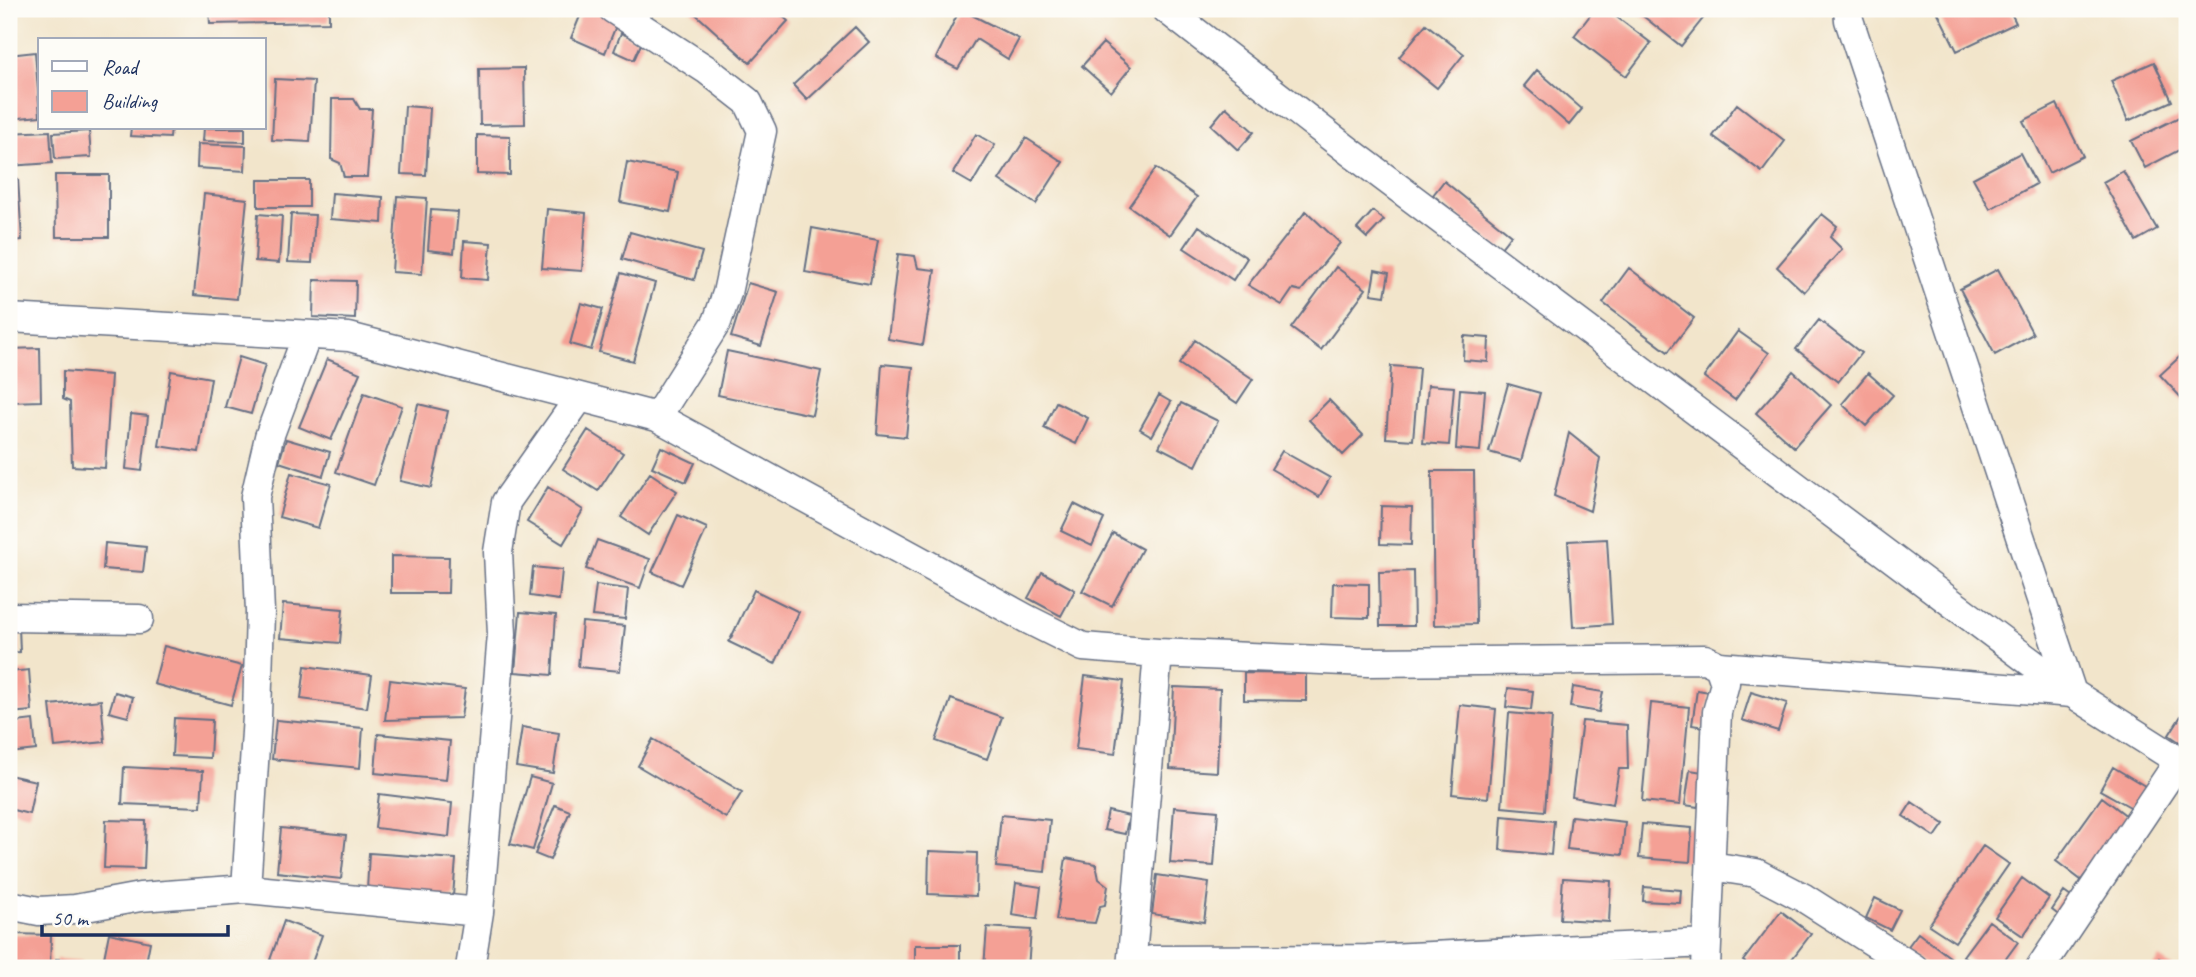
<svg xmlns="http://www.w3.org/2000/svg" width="2196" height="977" font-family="Caveat,sans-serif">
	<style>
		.building { fill: #f4a095 }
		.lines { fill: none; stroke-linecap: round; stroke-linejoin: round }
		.street-casing { stroke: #666f84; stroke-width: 31 }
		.street { stroke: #fff; stroke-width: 28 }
	</style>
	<rect width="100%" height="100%" fill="#fdfcf7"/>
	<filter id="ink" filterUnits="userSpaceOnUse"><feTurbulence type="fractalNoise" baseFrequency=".0143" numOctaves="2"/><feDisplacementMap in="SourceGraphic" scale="14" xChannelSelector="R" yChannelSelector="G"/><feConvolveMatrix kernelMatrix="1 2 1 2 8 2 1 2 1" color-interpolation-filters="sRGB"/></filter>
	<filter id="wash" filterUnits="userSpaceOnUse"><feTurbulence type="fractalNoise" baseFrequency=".00686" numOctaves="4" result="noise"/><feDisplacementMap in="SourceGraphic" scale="28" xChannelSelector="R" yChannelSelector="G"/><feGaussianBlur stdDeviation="1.57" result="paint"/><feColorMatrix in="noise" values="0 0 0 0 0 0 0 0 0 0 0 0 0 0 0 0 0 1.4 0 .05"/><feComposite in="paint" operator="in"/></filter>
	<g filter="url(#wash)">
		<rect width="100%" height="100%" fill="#f2e5cb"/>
		<g id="blocks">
			<path class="building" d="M209,9h120v13l-119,2z
				M583,9h20l17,7 -15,37 -34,-15z
				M690,9h84l14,12 -38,42z
				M960,9l59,30 -11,20 -32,-20 -18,30 -22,-11z
				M1595,9h11l45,34 -25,33 -52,-40z
				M1634,9h72l3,2 -28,35z
				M1941,9h68l7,14 -59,28 -20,-40z
				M1426,24l38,30 -27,34 -38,-31z
				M855,27l14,15 -62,58 -14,-15z
				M621,33l21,9 -8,18 -20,-9z
				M1103,43l28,24 -20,25 -29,-26z
				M35,52l5,64 -31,3v-64z
				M2154,62l18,39 -44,20 -17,-40z
				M524,68l1,56 -45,1 -1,-56z
				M1537,70l45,39 -13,16 -45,-39z
				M275,79l39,2 -4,61 -38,-2z
				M332,99h22l6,10h12l-5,68h-23l-4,-14 -9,-4z
				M1737,104l48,37 -23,31 -49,-36z
				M2057,104l26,52 -34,17 -26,-52z
				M405,106l25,2 -4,67 -25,-1z
				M1226,107l28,25 -16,18 -27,-25z
				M2183,115l4,9v22l-42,22 -14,-27z
				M131,128h40l-1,10 -40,-2z
				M204,128h41v14l-42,-1z
				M50,131l2,32 -43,3v-33z
				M89,131l2,26 -36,2 -2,-26z
				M976,134l19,11 -23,39 -19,-11z
				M477,135l33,1v39l-33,-1z
				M1026,138l37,24 -27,42 -37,-24z
				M198,144l48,2 -1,25 -48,-3z
				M2020,153l16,31 -46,25 -17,-31z
				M627,162l51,10 -8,40 -50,-10z
				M1156,168l41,29 -27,38 -41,-29z
				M2123,171l34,58 -21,12 -33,-59z
				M55,175h54v62h-53z
				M9,179h9l4,61 -13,1z
				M258,180h51v27h-51z
				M1444,181l67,54 -11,14 -67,-54z
				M332,193l51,4 -1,26 -52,-4z
				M204,194l43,5 -10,100 -43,-4z
				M397,196l30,2 -5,76 -30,-2z
				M547,209l39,4 -4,58 -40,-3z
				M431,210l27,2 -4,41 -26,-3z
				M1306,211l34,32 -39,48 -8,-2 -11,16 -34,-20z
				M1373,211l11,9 -17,18 -10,-9z
				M258,214l24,2 -3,47 -24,-2z
				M291,214l24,1 -3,48 -24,-1z
				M1822,214l15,12 -7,11 12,12 -38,43 -27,-25z
				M1199,226l48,32 -14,22 -49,-32z
				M812,228l66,12 -8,44 -65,-12z
				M630,232l72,20 -8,28 -72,-21z
				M464,241l27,2 -3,37 -26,-2z
				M898,254l17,2 3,12 17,2 -12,75 -35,-6z
				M1336,267l30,22 -45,61 -30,-22z
				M1629,268l65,50 -26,34 -65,-49z
				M1998,269l35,65 -38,21 -35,-66z
				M1375,270l14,3 -4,23 -14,-2z
				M621,273l34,10 -22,78 -34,-9z
				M314,280l42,1 -1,38 -42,-2z
				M748,283l30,9 -17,54 -30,-9z
				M581,303l22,6 -12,41 -21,-6z
				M1819,320l42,33 -23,29 -42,-33z
				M1738,331l31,22 -34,47 -31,-23z
				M1464,336l25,2 -1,24 -25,-2z
				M1195,340l58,39 -16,24 -58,-39z
				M40,348l1,53 -32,1v-53z
				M2187,350v54l-27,-29z
				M727,351l94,20 -9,44 -94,-20z
				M239,357l26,8 -14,49 -26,-7z
				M327,359l33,14 -29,67 -32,-13z
				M882,364l31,3 -7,70 -29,-3z
				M1391,366l28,2 -6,72 -27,-2z
				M63,371l48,4 -6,93 -33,-2 -2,-64 -7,-3z
				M171,371l40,7 -12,74 -40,-6z
				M1793,371l38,34 -37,42 -38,-34z
				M1868,373l25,22 -27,31 -24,-22z
				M1508,384l32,9 -19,68 -32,-9z
				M1428,385l26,2 -5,58 -26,-2z
				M1460,389l25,2 -5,60 -24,-2z
				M364,393l38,13 -28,79 -38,-13z
				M1159,395l12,7 -19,34 -12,-7z
				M1329,400l34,35 -20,20 -34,-35z
				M1056,402l32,16 -12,26 -32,-16z
				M1181,403l37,18 -22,45 -37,-19z
				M418,404l30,7 -17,77 -31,-7z
				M131,414l17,2 -6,55 -16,-2z
				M588,430l35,23 -25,38 -35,-22z
				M1569,433l31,25 -10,53 -36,-15z
				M286,439l44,13 -7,24 -44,-14z
				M661,447l34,16 -9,19 -34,-15z
				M1282,451l48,27 -11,19 -48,-28z
				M1432,471h42l2,153 -42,1z
				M291,473l40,11 -13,44 -39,-11z
				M650,473l27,18 -29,44 -27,-18z
				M548,487l35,23 -20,34 -36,-22z
				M1074,504l30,15 -12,27 -31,-15z
				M1381,506l31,1 -1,38 -31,-1z
				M678,515l29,13 -26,57 -29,-13z
				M1113,533l29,16 -30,57 -30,-15z
				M1607,539l5,85 -39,3 -5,-86z
				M597,540l53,19 -10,29 -54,-19z
				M105,543l41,4 -3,25 -40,-3z
				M391,556l58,1 -1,36h-57z
				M533,567l29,3 -3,30 -29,-4z
				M1413,571l1,55h-34l-1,-54z
				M1042,572l33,18 -14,26 -33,-18z
				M1333,583l36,1v34l-37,-1z
				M596,585l32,4 -3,30 -33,-3z
				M754,590l45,22 -24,52 -46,-22z
				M283,604l60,5 -3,34 -60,-5z
				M520,612l36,3 -4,60 -37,-3z
				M582,622l43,4 -5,45 -42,-4z
				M9,627h10l1,25 -11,1z
				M164,646l78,20 -11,39 -77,-21z
				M305,666l67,9 -5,33 -66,-9z
				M29,670l3,41 -23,2v-41z
				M1244,673l62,1v27l-62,-1z
				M1085,676l39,5 -9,73 -39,-5z
				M390,680l75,9 -4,29 -76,2z
				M1174,687l46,2 -3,83 -47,-3z
				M1573,687l30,5 -4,20 -29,-5z
				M1508,688l25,3 -2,19 -25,-3z
				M1697,690l13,2 -6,35 -12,-2z
				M115,692l18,5 -5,20 -19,-5z
				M1751,692l36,11 -9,28 -36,-11z
				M951,699l51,18 -15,42 -51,-18z
				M101,700l4,42 -50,5 -5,-42z
				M1651,703l38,4 -9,98 -38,-4z
				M1460,705l36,4 -8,89 -36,-4z
				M1509,713l43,4 -7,94 -43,-4z
				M2181,716l6,4v27l-18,-12z
				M174,718l38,2 -2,38 -38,-2z
				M33,720l3,30 -27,3v-30z
				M276,720l87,8 -3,40 -88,-9z
				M1582,721l45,4 1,44h-9l-6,35 -41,-7z
				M522,727l37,6 -6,40 -37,-6z
				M378,734l72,7 -4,39 -71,-7z
				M653,739l89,53 -16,26 -88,-52z
				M124,767l79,4 -2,36 -79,-3z
				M2113,767l32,19 -13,22 -32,-18z
				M1690,770l13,2 -5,35 -13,-2z
				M9,775l27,6 -7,33 -20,-5z
				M530,777l22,6 -19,67 -23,-6z
				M379,794l73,9 -3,34 -74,-9z
				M2102,797l26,20 -47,63 -25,-19z
				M1912,802l32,22 -9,13 -32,-21z
				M555,805l15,6 -20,49 -15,-6z
				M1174,807l44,4 -4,55 -44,-3z
				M1108,811l21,5 -4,18 -21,-4z
				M1001,815l49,5 -5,52 -49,-5z
				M1502,816l52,5 -3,34 -51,-5z
				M1571,816l54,6 -3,33 -55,-6z
				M106,820l40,1 -2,48 -40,-1z
				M1642,824l50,4 -2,34 -51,-4z
				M281,828l65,7 -5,44 -64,-7z
				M1983,846l26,18 -54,78 -26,-17z
				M929,851l48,2 -1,43 -48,-2z
				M369,853l87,6 -3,37 -86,-6z
				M1066,858l30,6 3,15 9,7 -3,19 -5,1 -5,17 -39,-3z
				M1157,875l52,8 -5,39 -52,-8z
				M1563,878l48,3 -2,41 -49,-3z
				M2022,878l27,20 -26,38 -28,-19z
				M1016,883l25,4 -4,32 -25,-4z
				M1644,887l37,3 -1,13 -37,-2z
				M2064,892l14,10 -13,18 -13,-10z
				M1875,898l25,12 -10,20 -24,-12z
				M1781,911l30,23 -26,34h-32l-10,-7z
				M284,921l38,14 -12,33h-17l-23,-8z
				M1989,921l29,21 -19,26h-19l-17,-12z
				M987,927l44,3 -3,38h-44z
				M109,933l41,9 -5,26h-43z
				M1918,933l33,25 -7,10h-12l-26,-19z
				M13,934l38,1 -1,33h-38z
				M915,945h45v23h-45z
				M2159,958l16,10h-23z
				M56,959l26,2 -1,7h-26z"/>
		</g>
	</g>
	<g filter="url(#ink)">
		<use href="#blocks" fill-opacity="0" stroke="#666f84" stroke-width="2"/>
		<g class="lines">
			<g class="street-casing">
				<path id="street" d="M613,9l94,61 41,32 14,29 -35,162 -10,29 -60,95
					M1166,9l187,145 719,539 115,73
					M9,318l340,19 308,80 370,202 56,28 75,6 210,9 337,-3 14,7 6,17 -8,29 -11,256
					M9,617l130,2
					M1719,666l353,27 -223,-673 -1,-11
					M1711,866l45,7 48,25 110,70
					M246,889l11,-173 3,-104 -5,-115 14,-60 38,-102
					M9,905l30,6 36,-2 65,-12 106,-8 233,23
					M470,968l9,-56 23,-278 -4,-82 8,-50 74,-105
					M1131,968l27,-315
					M1136,968l16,-8 215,-1 340,-16
					M2040,968l139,-207"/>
			</g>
			<use href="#street" class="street"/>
		</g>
	</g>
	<rect width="2196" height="977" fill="none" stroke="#fdfcf7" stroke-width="35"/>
	<rect x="38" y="38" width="228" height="91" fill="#fdfcf7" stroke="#a3aaba" stroke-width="2"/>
	<rect x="52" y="61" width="35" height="10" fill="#ffffff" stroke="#a3aaba" stroke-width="2"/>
	<text x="102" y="74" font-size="21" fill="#1b2f5e">Road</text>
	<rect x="52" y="91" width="35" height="21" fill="#f4a095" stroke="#a3aaba" stroke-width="2"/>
	<text x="102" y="108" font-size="21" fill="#1b2f5e">Building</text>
	<path d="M42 925v10h186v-10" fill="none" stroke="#1b2f5e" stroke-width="3.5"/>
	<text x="52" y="925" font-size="21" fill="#1b2f5e" stroke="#fdfcf7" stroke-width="5" paint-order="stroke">50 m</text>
</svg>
